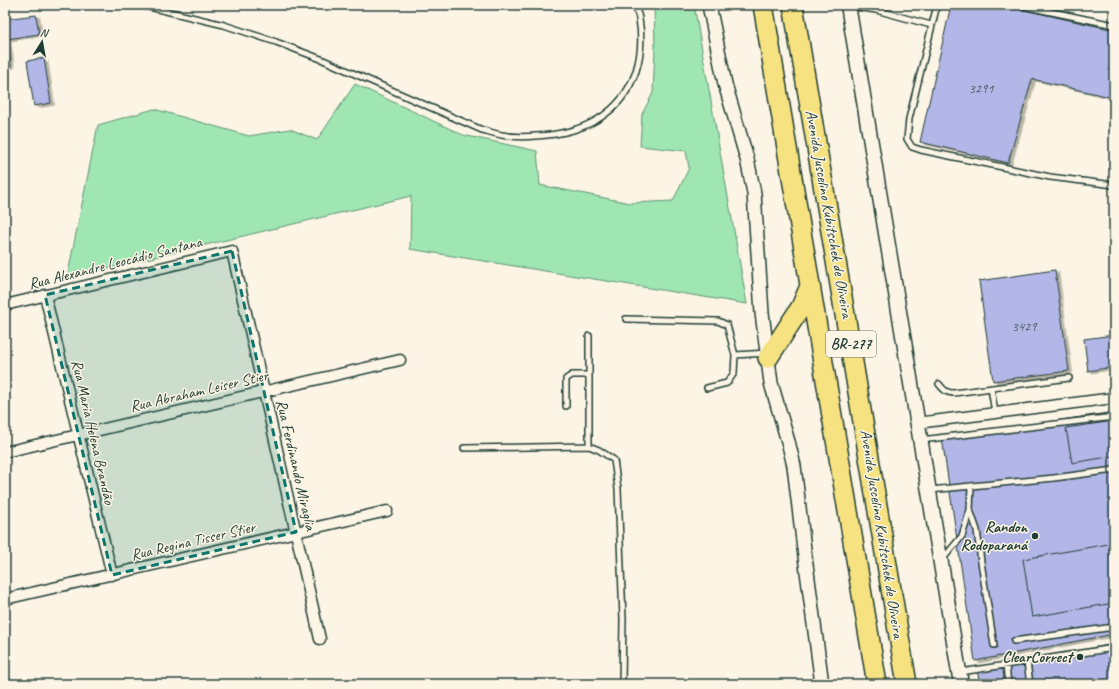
<svg xmlns="http://www.w3.org/2000/svg" width="1119" height="689" font-family="Caveat,sans-serif">
	<style>
		.green { fill: #9fe6b3; stroke: #5f9274 }
		.building { fill: #b3b7e8; stroke: #1f3d34; filter: url(#shadow) }
		.lines { fill: none; stroke-linecap: round; stroke-linejoin: round }
		.service-casing { stroke: #1f3d34; stroke-width: 8 }
		.minor-casing { stroke: #1f3d34; stroke-width: 13 }
		.tertiary-casing { stroke: #1f3d34; stroke-width: 16 }
		.secondary-casing { stroke: #1f3d34; stroke-width: 17 }
		.motorway-casing { stroke: #1f3d34; stroke-width: 22 }
		.service { stroke: #fcf5e5; stroke-width: 5 }
		.minor { stroke: #fcf5e5; stroke-width: 10 }
		.tertiary { stroke: #fcf5e5; stroke-width: 13 }
		.secondary { stroke: #fcf5e5; stroke-width: 14 }
		.motorway { stroke: #f7e281; stroke-width: 19 }
		.marked { fill: #0f766e; fill-opacity: 0.2; stroke: #0f766e; stroke-width: 3; stroke-dasharray: 8 5; stroke-linejoin: round }
		.poi-dot { fill: #1f3d34; stroke: #fcf5e5; stroke-width: 1.5 }
		.labels { text-anchor: middle; dominant-baseline: central; stroke-width: 3; stroke-linejoin: round; paint-order: stroke }
		.number-label { font-size: 14px; fill: #445c61 }
		.shield { fill: #fcf5e5; stroke: #617469; stroke-width: 1 }
		.shield-label { font-size: 15px; font-weight: bold; fill: #1f3d34 }
		.street-label { font-size: 16px; fill: #1f3d34; stroke: #fcf5e5 }
		.poi-label { font-size: 16px; font-weight: bold; fill: #1f3d34; stroke: #fcf5e5; text-anchor: end }
	</style>
	<defs>
		<filter id="shadow"><feDropShadow dx="3.5" dy="2" stdDeviation="0" flood-color="#0004"/></filter>
	</defs>
	<rect width="100%" height="100%" fill="#fcf5e5"/>
	<filter id="ink" filterUnits="userSpaceOnUse"><feTurbulence type="fractalNoise" baseFrequency=".025" numOctaves="2"/><feDisplacementMap in="SourceGraphic" scale="8" xChannelSelector="R" yChannelSelector="G"/><feConvolveMatrix kernelMatrix="1 2 1 2 8 2 1 2 1" color-interpolation-filters="sRGB"/></filter>
	<g filter="url(#ink)">
		<path class="green" d="M654,5h40l53,299 -337,-55 1,-53 -344,82 31,-153 56,-16 95,27 41,-7 27,11 38,-56 108,51 74,16 3,34 90,18 43,-2 16,-33 -3,-17 -46,-5 2,-32 11,-21 2,-45z"/>
		<path class="building" d="M951,5h51l112,25v68l-82,-19 -24,84 -88,-21z
			M36,15l3,19 -32,5 4,27 -6,1v-48z
			M44,58l7,45 -17,3 -7,-45z
			M1055,270l14,101 -76,10 -14,-100z
			M1114,335v32l-26,4 -4,-32z
			M1114,412v222l-139,27 -33,-223z
			M1114,421v35l-42,7 -6,-35z
			M1114,543v60l-82,14 -9,-58z
			M1114,644v40h-134l-3,-14z"/>
		<g class="lines">
			<g class="service-casing">
				<path id="service" d="M141,5l83,20 52,17 45,17 161,71c6,1 13,4 20,5 11,2 23,2 34,1 45,-2 85,-20 100,-65 5,-16 6,-35 3,-52 0,-4 -3,-9 -5,-14
					M937,5l-28,114 -2,20 5,8 9,3 129,27 64,8
					M1018,5l96,20
					M849,6l27,4 55,15
					M626,319l92,2 9,4 8,30 -1,18 -7,10 -20,5
					M589,336v110
					M735,355l32,-2
					M939,384c5,6 7,9 15,9l115,-15
					M991,388l4,25
					M566,406v-27l6,-4h17
					M921,440l193,-23
					M464,448l125,-2 10,4 15,10 4,29 5,130 -1,65
					M930,490l124,-12 60,-8
					M970,510l7,20 4,32 13,83
					M942,560l20,-24 8,-26 1,-24
					M1014,641l100,-14
					M1027,662l3,22
					M1006,665l2,19
					M961,672l153,-24"/>
			</g>
			<g class="minor-casing">
				<path id="minor" d="M45,295l67,280
					M5,305l227,-54 88,388
					M917,423l197,-25
					M5,452l395,-92
					M5,599l382,-88"/>
			</g>
			<g class="tertiary-casing">
				<path id="tertiary" d="M709,5l16,79 22,75 7,34 8,120 9,70 18,62 5,21 10,83 18,135"/>
			</g>
			<g class="secondary-casing">
				<path id="secondary" d="M848,5l113,679"/>
			</g>
			<g class="motorway-casing">
				<path id="motorway" d="M763,5l114,679
					M793,5l114,679
					M768,358l33,-51 9,-21"/>
			</g>
			<use href="#service" class="service"/>
			<use href="#minor" class="minor"/>
			<use href="#tertiary" class="tertiary"/>
			<use href="#secondary" class="secondary"/>
			<use href="#motorway" class="motorway"/>
		</g>
	</g>
	<path class="marked" d="M232,251l64,281 -184,43 -67,-280z"/>
	<g class="poi-dot">
		<circle cx="1035" cy="536" r="4"/>
		<circle cx="1080" cy="657" r="4"/>
	</g>
	<g class="labels">
		<g class="number-label">
			<text x="981" y="88">3291</text>
			<text x="1024" y="326">3429</text>
		</g>
		<rect class="shield" x="826" y="331" width="50" height="26" rx="3"/>
		<g class="shield-label">
			<text x="851" y="344">BR-277</text>
		</g>
		<g class="street-label">
			<text transform="translate(829 214) rotate(80)">Avenida Juscelino Kubitschek de Oliveira</text>
			<text transform="translate(115 263) rotate(-14)">Rua Alexandre Leocádio Santana</text>
			<text transform="translate(199 391) rotate(-13)">Rua Abraham Leiser Stier</text>
			<text transform="translate(93 432) rotate(77)">Rua Maria Helena Brandão</text>
			<text transform="translate(296 465) rotate(77)">Rua Ferdinando Miraglia</text>
			<text transform="translate(882 534) rotate(81)">Avenida Juscelino Kubitschek de Oliveira</text>
			<text transform="translate(193 541) rotate(-13)">Rua Regina Tisser Stier</text>
		</g>
		<g class="poi-label">
			<text x="1027" y="527">Randon<tspan x="1027" dy="18">Rodoparaná</tspan></text>
			<text x="1072" y="657">ClearCorrect</text>
		</g>
	</g>
	<rect width="1119" height="689" fill="none" stroke="#fcf5e5" stroke-width="20"/>
	<rect x="10" y="10" width="1099" height="669" fill="none" stroke="#1f3d34" stroke-width="1.5" filter="url(#ink)"/>
	<g transform="translate(42 42) rotate(11)" stroke="#fcf5e5" stroke-width="3" paint-order="stroke">
	<path d="M0-3L7 15L0 10L-7 15Z" fill="#1f3d34"/>
	<text y="-6" font-size="11" font-weight="bold" text-anchor="middle" fill="#1f3d34">N</text>
	</g>
</svg>
